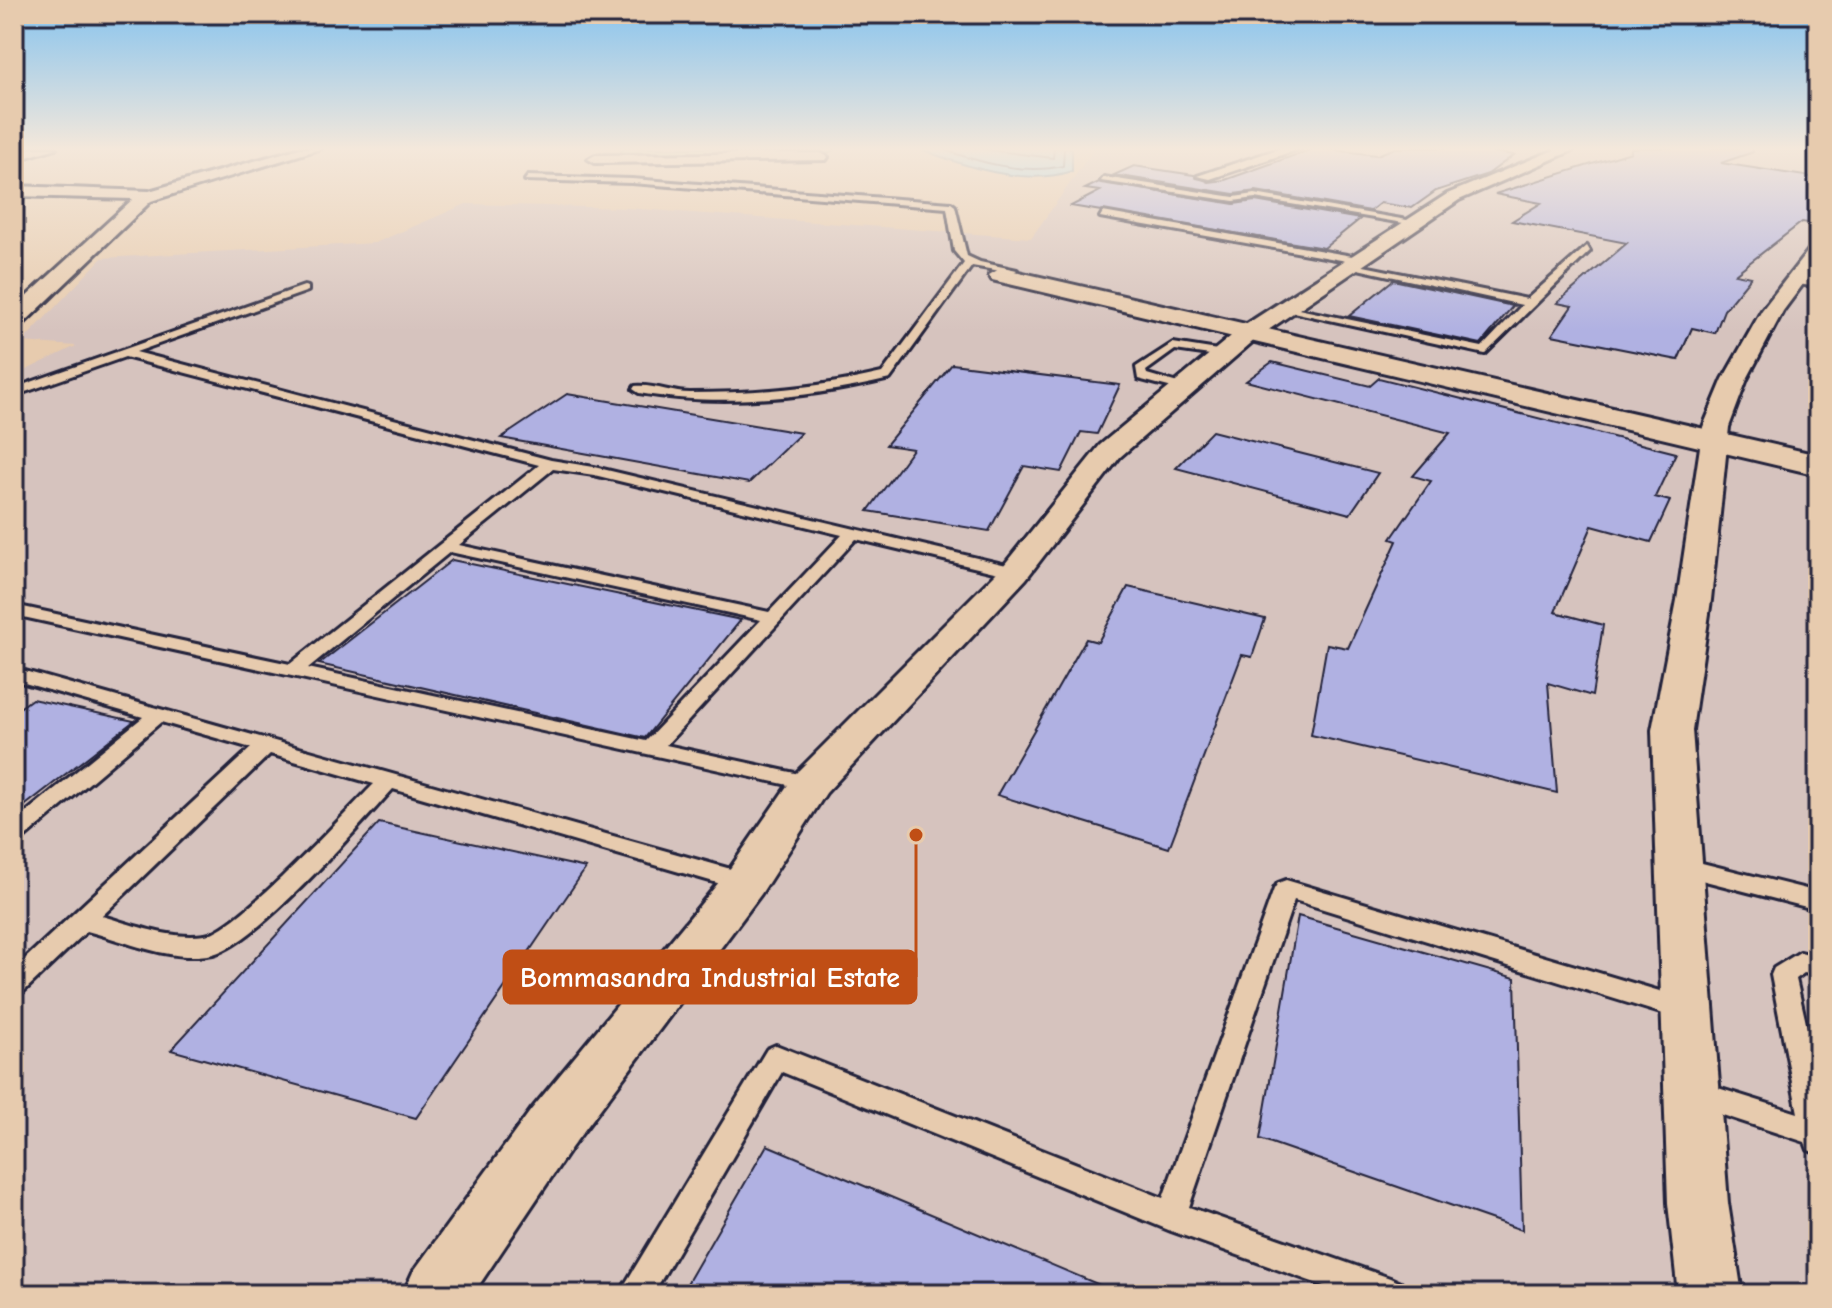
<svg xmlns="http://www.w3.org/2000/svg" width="1832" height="1308" font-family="'Comic Neue',sans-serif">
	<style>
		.built { fill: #d6c3be }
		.green { fill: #b1db98; stroke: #6a7e6a; stroke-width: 2 }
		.water { fill: #94d9f6; stroke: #6690ab; stroke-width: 2 }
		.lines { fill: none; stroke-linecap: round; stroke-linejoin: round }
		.shore { stroke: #506b86; stroke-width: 2 }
		.building { fill: #b0b1e2; stroke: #22223b; stroke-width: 2 }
		.lane-casing { stroke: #22223b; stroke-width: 6 }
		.street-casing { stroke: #22223b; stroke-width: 6 }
		.secondary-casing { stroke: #22223b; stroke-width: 6 }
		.lane { fill: #e7cbae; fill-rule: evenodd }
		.street { fill: #e7cbae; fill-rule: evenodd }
		.secondary { fill: #e7cbae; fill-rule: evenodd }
		.leader { fill: none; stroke: #c04e15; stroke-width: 3 }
		.callout-dot { fill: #c04e15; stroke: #e7cbae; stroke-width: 3 }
		.callout { fill: #c04e15; stroke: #c04e15; stroke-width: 3 }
		.callout-label { font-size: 28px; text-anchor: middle; font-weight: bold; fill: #fff }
	</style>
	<rect width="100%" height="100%" fill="#e7cbae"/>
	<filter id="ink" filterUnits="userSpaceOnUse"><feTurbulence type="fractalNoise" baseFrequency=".0125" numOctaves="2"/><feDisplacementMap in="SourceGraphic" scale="16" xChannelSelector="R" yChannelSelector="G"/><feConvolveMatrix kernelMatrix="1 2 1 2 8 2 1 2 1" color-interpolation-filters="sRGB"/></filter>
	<g filter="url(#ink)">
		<path class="built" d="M1095,148h723v1146h-1804v-918l62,-30 -54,-4 80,-84 273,-15 91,-39 160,4 405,30z"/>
		<path class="green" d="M624,148h212l-9,6 -209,1z"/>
		<path class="water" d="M918,148h154v23c-47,16 -109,-5 -154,-23z"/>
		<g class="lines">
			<path class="shore" d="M939,148c39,14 83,27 124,18l1,-18
				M974,148l79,10 1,-10"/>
		</g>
		<path class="building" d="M1315,148l62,7 18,-7h70l49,7 -26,19 -52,17 -24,17 -32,-5 -10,8 -114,-20 -22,3 -120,-19 20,-9 60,9 15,7 16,-2z
			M1631,148h121l1,4 -32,11 97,15v37l-10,8 -6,-1 -67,52 16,3 -27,33 -9,23 -23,-5 -14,32 -126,-25 20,-29 -15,-3 70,-60 -115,-22 29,-18 -46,-9 136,-42z
			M1099,182l135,22 21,-3 105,18 -36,29 -253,-42 29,-15 -15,-2z
			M1393,280l120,26 -32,38 -132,-28z
			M1272,362l98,24 9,-8 297,75 -21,44 15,4 -19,41 -59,-16 -37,86 48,13 -11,71 -44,-13 9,110 -246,-58 16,-91 21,4 49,-107 -6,-2 40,-58 -18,-5 37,-43 -204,-52z
			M952,364l168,21 -23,49 -16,-2 -20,40 -37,-6 -35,65 -121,-20 45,-62 -27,-4z
			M567,394l234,39 -52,50 -248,-45z
			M1212,431l166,42 -28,41 -174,-46z
			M452,560l289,60 -96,118 -326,-74z
			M1128,587l137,32 -13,38 -10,-2 -73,193 -172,-53 89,-156 12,3z
			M32,699l102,22 -120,93v-102z
			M379,823l207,45 -170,250 -245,-68z
			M1298,916l217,62 7,252 -262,-91z
			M767,1145l354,149h-440z"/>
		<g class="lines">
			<g class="lane-casing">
				<path id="lane" d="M528,176l104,3 319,24 4,3 12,50 13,6 37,8 -5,3 -40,-7 -82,113c-80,19 -169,28 -251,14l-6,-4 2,-3c18,-2 37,7 55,7 64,0 130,-5 192,-20l82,-110 -10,-12 -7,-43 -315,-25 -107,-3z
					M1104,177l130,20 21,-3 164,28 -4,3 -160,-27 -21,3 -133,-20z
					M1103,212l255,45 5,3 -5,3 -258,-46z
					M1587,246l3,5 -105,103 -206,-45 5,-3 198,41 40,-42 -178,-39 5,-3 178,36z
					M1795,278l23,3v6l-27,-4v-4z
					M304,286l4,1v4l-172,61 415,108 43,7 421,100 8,5 -8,5 -159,-38 -190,206 152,33 3,5 -3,5 -7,2 -797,-175v-10l276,59 249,-199 -414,-108 -111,39v-8zM553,469l41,6 248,60 -73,77 -310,-67zM450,552l311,68 -115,121 -338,-73z
					M1173,343l51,8 6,3 -6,3 -49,-7 -29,21 1,3 41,12v6l-50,-13 -2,-12z
					M14,668l731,205 8,3 3,6 -3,6 -8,3 -352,-102c-35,38 -135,154 -180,165 -41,9 -87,-13 -126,-23l-64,61 -9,4v-27l237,-221 -90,-26 -139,118 -8,2v-20l129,-105 -129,-37zM270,754l104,30c-29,29 -136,146 -169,151 -34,5 -71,-10 -103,-19z
					M1682,858l136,34v18l-144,-37 -3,-6 3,-6z
					M1286,880l397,118 9,3 4,8 -4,8 -9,3 -389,-120 -105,307 201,71 11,5 5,11h-60l-175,-63 -389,-159 -129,222h-34l148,-245 9,-4 387,153 111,-309 4,-6z
					M1800,952l18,4v20l-14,-3 -8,6 22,97v78l-10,-4 -3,-8 -116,-38 -4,-9 4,-9 10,-4 99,31 -27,-138 3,-7z"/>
			</g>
			<g class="street-casing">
				<path id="street" d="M33,148h23l-42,13v-8z
					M300,148h22l-171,53 -129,124 -8,2v-19l119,-109 -119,-3v-10l135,5z
					M1281,148h21l-92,31 -13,-3z
					M1559,148h19l-119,52 -201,137 -138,120 -94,122 -200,214 -65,101 -190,254 -98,146h-70l10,-22 118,-162 198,-240 67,-97 208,-208 96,-120 142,-118 205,-133z
					M821,153l7,4 -2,3 -231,3 -7,-4 7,-4z
					M1818,245v19l-35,47 -36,68 -18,48 -18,173 -19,130 36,473 14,91h-64l-10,-91 -16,-473 25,-130 26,-173 20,-48 39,-69 49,-63z"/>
			</g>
			<g class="secondary-casing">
				<path id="secondary" d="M1001,268l817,187v20l-826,-195 -3,-5z"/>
			</g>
			<use href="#lane" class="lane"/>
			<use href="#street" class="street"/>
			<use href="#secondary" class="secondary"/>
		</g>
	</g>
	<linearGradient id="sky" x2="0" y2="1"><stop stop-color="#86c3ee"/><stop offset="0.45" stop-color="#f4e8db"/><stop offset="1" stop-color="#f4e8db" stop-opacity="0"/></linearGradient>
	<rect width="1832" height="331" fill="url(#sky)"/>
	<path class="leader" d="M916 835L916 977"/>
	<circle class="callout-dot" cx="916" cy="835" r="8"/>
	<rect class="callout" x="504" y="951" width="412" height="52" rx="8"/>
	<g class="callout-label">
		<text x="710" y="987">Bommasandra Industrial Estate</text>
	</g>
	<rect width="1832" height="1308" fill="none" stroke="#e7cbae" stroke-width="48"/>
	<rect x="24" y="24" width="1784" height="1260" fill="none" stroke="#22223b" stroke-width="3" filter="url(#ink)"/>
</svg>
